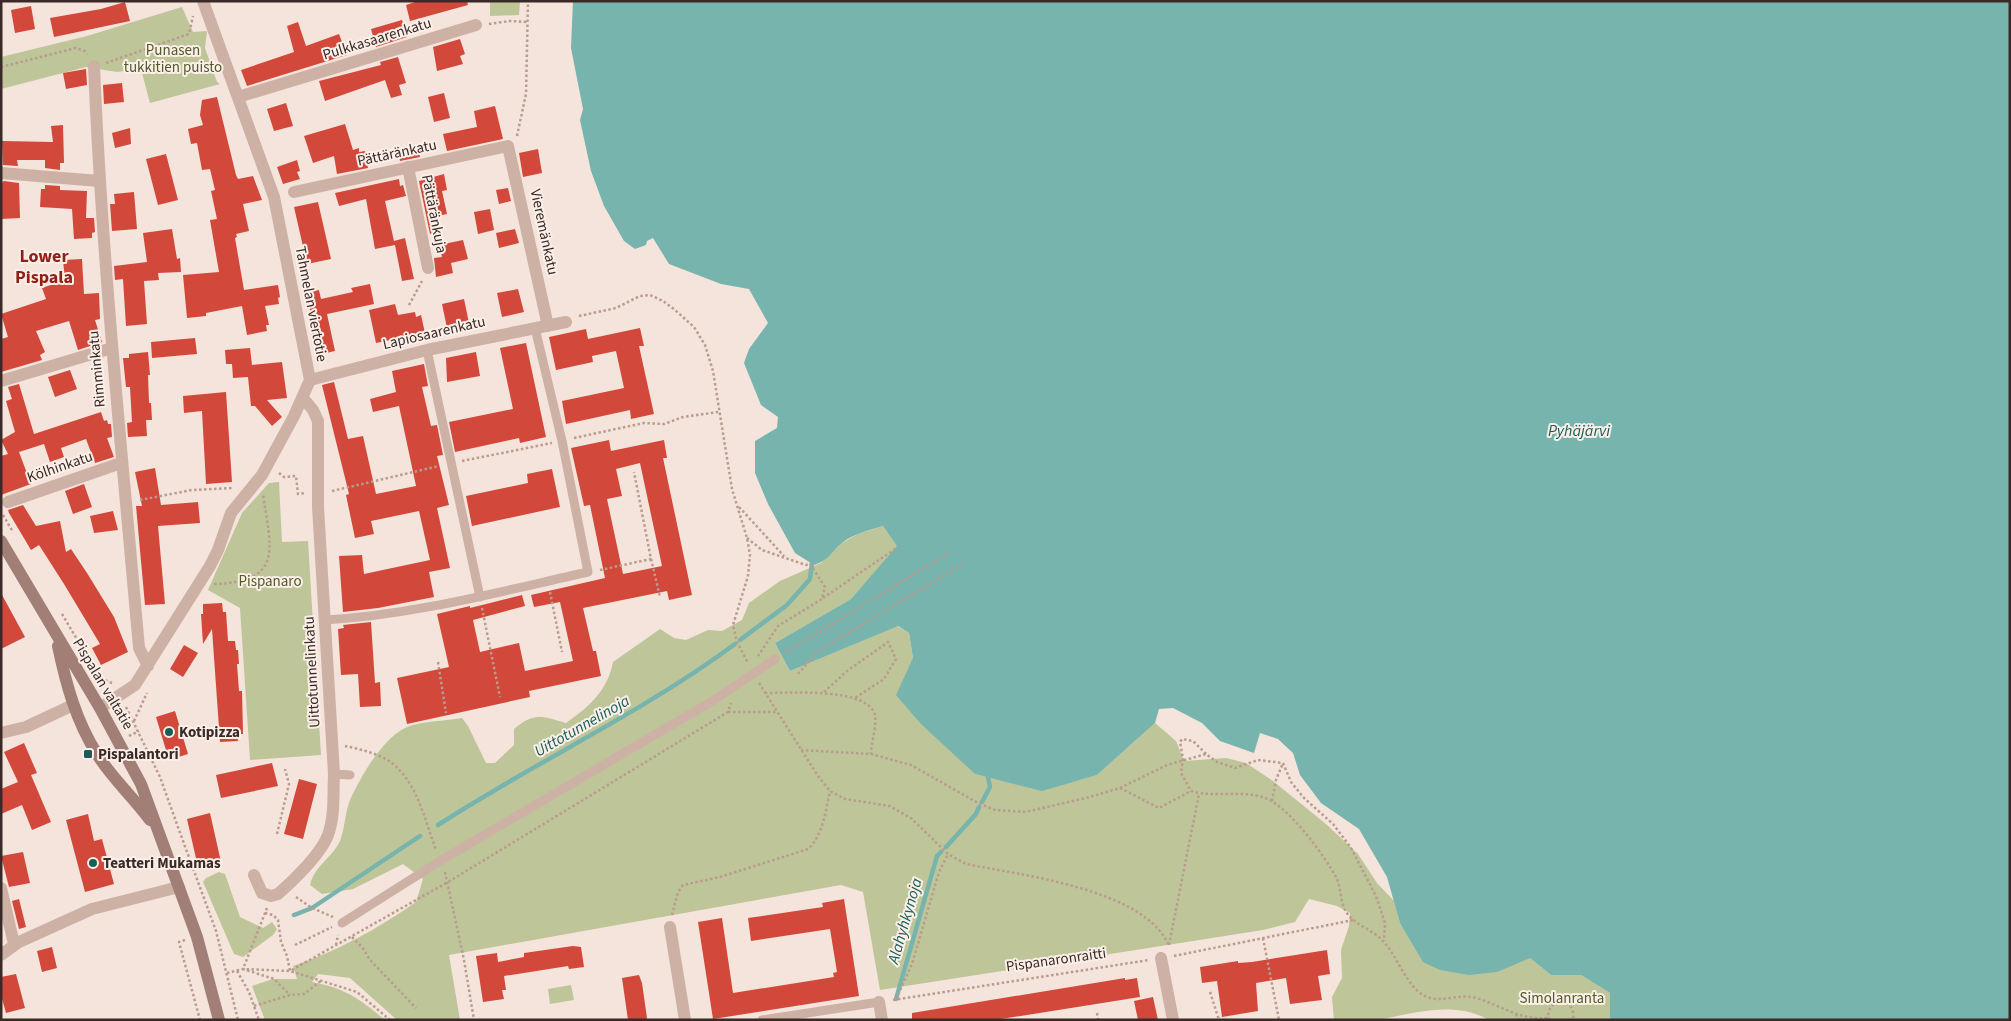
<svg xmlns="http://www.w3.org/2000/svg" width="2011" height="1021" font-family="'Source Sans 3',sans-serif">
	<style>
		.green { fill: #bdc599 }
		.water { fill: #77b4ad }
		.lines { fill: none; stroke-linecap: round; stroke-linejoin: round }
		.stream { stroke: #77b4ad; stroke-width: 4.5 }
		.building { fill: #d2483b; fill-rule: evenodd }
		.path { stroke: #ba9b8f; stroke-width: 2.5; stroke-dasharray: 2.5 2.5; stroke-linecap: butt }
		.service { stroke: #ceb1a5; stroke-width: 9 }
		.minor { stroke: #ceb1a5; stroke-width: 12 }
		.secondary { stroke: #a27f76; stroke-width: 12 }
		.poi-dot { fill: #185f58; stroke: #fbefe8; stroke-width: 2 }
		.labels { text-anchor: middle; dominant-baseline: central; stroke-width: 4; stroke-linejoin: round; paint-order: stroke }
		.street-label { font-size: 15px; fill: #392a27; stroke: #fbefe8 }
		.park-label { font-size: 15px; fill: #505a28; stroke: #fbefe8 }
		.poi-label { font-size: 15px; font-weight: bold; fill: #392a27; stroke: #fbefe8; text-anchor: start }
		.water-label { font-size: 16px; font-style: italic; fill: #185f58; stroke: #fbefe8 }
		.quarter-label { font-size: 18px; font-weight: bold; fill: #902118; stroke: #fbefe8 }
	</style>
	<rect width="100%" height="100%" fill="#f4e4db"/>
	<path class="green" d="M490,1h30l-1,14 -29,1z
		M182,7l11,25 14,-1 -2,17 12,34 3,2 -70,19 -9,-34 -24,3 -31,-5 -85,22v-32l86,-21z
		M279,482l3,60 26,-1 13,214 -71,5 -10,-152 -32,-18 34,-77 27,-30z
		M883,526l15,21 -47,52 -76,44 15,28 107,-45 12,7 4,25 62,116 67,16 55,-15 58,-52 21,18 8,20 42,-3 20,5 27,18 53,43 32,30 19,29 17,18 6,22 130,35 21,17h30l29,18v27h-121c-36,-20 -76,-6 -112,0 -13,1 -29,0 -43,0l-2,-23 10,-19 -1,-28 8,-24 1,-13 -13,-7 -28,-7 -14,23 -32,8 -383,60 -17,-98 -22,-7 -392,70 11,65h-63l-47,-42 -32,-4 -6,8c33,6 48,17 73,38h-120l-13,-34 21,-7h24l-4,-13c45,-15 84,-37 123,-64l7,-23 -20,-15 -50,25 -31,5 -12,-9c5,-20 22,-27 30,-44 5,-13 5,-28 10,-41 10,-22 32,-61 55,-72 14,-7 41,-7 57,-10l6,8 18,37h9l19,-18v-16c20,-17 28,-13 52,-6 23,-16 42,-33 47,-61l47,-33 14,9 12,2 22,-10 14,1 20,-11 7,-17 31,-22 41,-18 21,-20 16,-9z
		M219,872l6,2 15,43 23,11 9,-6 5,7 -4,6 -30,22 -9,-3 -31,-72 3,-4z
		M571,985l3,15 -24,4 -2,-15z"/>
	<path class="water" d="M573,1h1437v1019h-400v-27l-29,-18h-30l-21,-17 -33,14 -28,3 -29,-5 -17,-8 -23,-39 -13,-46 -28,-48 -38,-26 -21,-28 -7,-22 -15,-14 -18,-6 -6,20 -34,-12 -18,-18 -29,-15 -14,1 -4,14 -58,52 -55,16 -67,-17 -54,-50 -25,-29 17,-37 -4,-25 -11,-7 -108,45 -15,-28 76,-44 46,-53 -14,-20c-13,4 -30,8 -41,17 -10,8 -14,18 -28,22l-19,-12 -27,-49 -13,-31v-32l22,-13 1,-11 -17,-12 -17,-42 5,-14 19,-26 -19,-34 -28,-5 -52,-20 -16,-26 -6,3 -1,4 -11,4 -11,-8 -20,-35 -13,-35 -11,-51 3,-11 -12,-61z"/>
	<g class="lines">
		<path class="stream" d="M740,640l47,-35 23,-26 2,-16
			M982,802l8,-15 -2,-10
			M438,825c97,-63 204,-112 297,-181
			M946,847l30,-33 3,-7
			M294,915l18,-7 108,-72
			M896,999l41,-143 4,-4"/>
	</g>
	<path class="building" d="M418,1h49l1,4 -58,16 -4,-16z
		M125,2l5,19 -76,16 -4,-19 51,-9z
		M31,6l4,23 -20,4 -4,-23z
		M402,20l5,17 -31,10 -5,-18z
		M298,22l8,24 33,-12 8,21 -100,31 -6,-16 53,-18 -7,-26z
		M460,39l5,15 -5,2 3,8 -26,7 -4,-24z
		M398,57l8,26 -7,2 3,10 -11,3 -6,-18 -60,21 -6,-20 62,-16 -1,-3z
		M86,69l1,16 -21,4 -3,-16z
		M122,83l2,19 -20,2 -1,-19z
		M444,93l6,25 -16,4 -6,-25z
		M217,97l19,78 2,4 15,-3 9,24 -19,4 6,27 -13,3 1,3 -2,1 9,52 34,-5 2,12 -2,1 1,6 -14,2 4,19h-3l1,6 -20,4 -5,-29 -36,7v3l-19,2 -4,-43 36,-3 -9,-52 7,-1 -6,-28 4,-1 -5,-21 -8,1 -5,-27 -6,1 -3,-15 15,-4 -3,-10 2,-15z
		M286,103l7,23 -19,5 -7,-22z
		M495,106l8,33 -56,12 -4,-17 34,-7 -3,-16z
		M345,124l8,26 6,-2v4l6,-1 3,17 -31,6 -3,-18 -21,7 -9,-27z
		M63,125l1,38h-4v7l-15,-2v-8h-28l1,6 -15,-1 -1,-24 51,1 -2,-16z
		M130,128l1,16 -16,4 -3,-15z
		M417,145l3,12 -20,4 -2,-11z
		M538,149l4,24 -19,4 -4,-24z
		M166,154l12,46 -20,5 -12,-46z
		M297,160l3,11 -3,1 3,7 -17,5 -6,-17z
		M444,174l3,16 -5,1 5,23 -9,2 3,16 -11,2 -11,-53z
		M399,179l1,7 3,-1 3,11 -21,5 9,40 11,-3 9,41 -12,2 -7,-36 -20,4 -9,-50 -27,7 -4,-13z
		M4,181l15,2 1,35 -19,1v-36z
		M45,185l15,1v4l27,1 -1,27h8l1,14 -3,1v5l-18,1 -2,-30 -32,-2 1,-18h4z
		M508,188l3,13 -12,3 -3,-14z
		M134,192l3,37 -25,2 -2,-27h5l-1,-10z
		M318,202l13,57 -24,5 -13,-57z
		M490,209l4,21 -16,4 -4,-22z
		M172,229l5,30 3,-1 1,14 -23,1 1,7 -15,1 3,43 -21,2 -3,-47 -8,1 -1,-14 33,-4 -4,-29z
		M515,229l4,14 -20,5 -3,-15z
		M463,240l5,19 -17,4 2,10 -17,4 -2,-19 8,-1 -3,-12z
		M82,259l2,35 15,-1 1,26 -5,1 7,22 -24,8 -9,-29 -33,10 9,21 -5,3 2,5 -41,12v-33l7,-2 -7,-23 45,-15 -4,-11 23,-8 -2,-20z
		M370,284l4,20 -47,10 8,37 -18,4 -7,-32h2l-5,-31 12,-2 2,9 32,-7 -2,-4z
		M518,289l6,23 -22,5 -5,-24z
		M464,299l5,24 -22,5 -5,-24z
		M395,304l3,11 17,-3 1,5 5,-2 4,18 -49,10 -7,-33z
		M640,328l4,18h-5l15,68 -23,5 -1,-9 -64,14 -4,-23 62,-13 -8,-37 -24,5 1,6 -37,8 -7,-33 37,-8 2,10z
		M195,338l2,16 -45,4 -1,-16z
		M526,343l20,94 -26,6 -1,-5 -64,14 -6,-30 64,-13 -13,-61z
		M250,348l2,17 30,-3 5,36 -20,2 15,17 -10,9 -17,-20h-4l-3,-29 -15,1 -1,-14h-6l-1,-14z
		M148,352l2,23h-2l1,28h2l1,17h-6l1,16 -19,1 -1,-14 5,-1 -2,-35h-4l-3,-29h6v-4z
		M476,352l4,24 -33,6 -1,-24z
		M424,364l4,22 -6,1 9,39 6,-1 6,30 -6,1 12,49 -12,3 13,60 -21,4 5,25 -56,11 -35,4 -4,-56 23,-1 2,19 66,-14 -11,-49 -48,10 3,13 -19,4 -9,-43 3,-1 -27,-109 12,-3 14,57 15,-3 13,58 40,-8 -17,-80 -26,6 -3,-13 26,-7 -4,-21z
		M70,370l7,19 -22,8 -7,-20z
		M19,384l15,50 67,-22 3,9 3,-1 1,4h3l1,13 -5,1 7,19 -19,6 -9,-24 -25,9 3,9 -14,5 -6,-18 -25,8 12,32 -30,11v-39l7,-2 -7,-14 14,-8 -9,-31 6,-2 -4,-12z
		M226,392l6,90 -26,2 -4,-73 -18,2 -1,-17z
		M609,440l2,11 53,-11 3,18h-4l29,137 -23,5 -2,-9 -84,17 10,43h3l5,25 -72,15 1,6 -123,27 -10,-46 52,-11 -12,-53 33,-8v2l52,-13 3,11 -52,14 7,32 39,-9 6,28 48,-10 -13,-59 -26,5 -3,-12 74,-17 -15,-73 -6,1 -13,-58zM640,463l22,103 -39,8 -16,-75 15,-3 -6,-27z
		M155,468l6,37 37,-3 2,21 -42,3 7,78 -20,1 -9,-99h6l-7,-34z
		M552,469l8,38 -88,19 -6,-30 62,-13 -1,-9z
		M84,484l8,23 -19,7 -8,-23z
		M23,505l13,21 24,-5 6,31 5,-3 16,24 27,44 14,35 -27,13 -9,-17 8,-4 -36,-60 -25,-39 -8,5 -22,-37 -1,-3z
		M113,511l5,19 -24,3 -4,-17z
		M1,593l24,44 -24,12z
		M222,603l1,9h3l2,29h7l1,9h2l1,14h-2l2,27h3l1,43h-6l1,7 -18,1 -8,-113 -9,15 -2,-30h2v-10z
		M371,622l4,61 5,-1 1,24 -21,1 -2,-33 -17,1 -3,-46 6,-1 -1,-3z
		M184,645l14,8 -15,24 -13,-8z
		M175,711l13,43 -19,6 -13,-43z
		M24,743l13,30 -6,2 20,47 -19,8 -10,-25 -21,9v-25l17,-7 -14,-30z
		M272,763l6,23 -57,12 -5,-23z
		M299,779l18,5 -14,55 -19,-5z
		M210,813l11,49 -23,5 -11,-48z
		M88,814l6,27 8,-2 12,45 -29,8 -19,-72z
		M23,852l7,31 -21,4 -8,-31z
		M19,899l7,28 -7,2 -7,-28z
		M844,899l15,97 -146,23 -15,-97 24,-4 11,75 101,-16 -1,-4 4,-1 -7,-43 -79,12 -3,-23 75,-11 -1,-4z
		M573,946l8,1 3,20 -15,2 -1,-3 -64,10 2,14h-4l2,9 -21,3 -7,-46 21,-3 1,9 26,-5v-4z
		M52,947l5,21 -15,4 -5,-21z
		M1327,950l3,24 -12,2 4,24 -32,4 -4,-26 -30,5 2,28 -36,6 -5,-36 -15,2 -2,-16 38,-6v2l14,-1z
		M16,974l9,34 -19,5 -5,-18v-18z
		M639,975l3,8 5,35 -1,2h-18l-6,-42z
		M1125,978v2l12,-2 3,19 -145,23h-83v-7z
		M1153,997l5,23h-20l-4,-19z"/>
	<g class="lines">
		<path class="path" d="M489,24l21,-3 17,1
			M106,63l83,-29 4,-18
			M1,67l75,-19 9,3 2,3
			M517,136l9,-42 2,-93
			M409,305l13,-24
			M579,316l37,-8 24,-12 10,-1 13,6 12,9 19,17 11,18 8,26 19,118 15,49 3,17 -2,21 -15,49 4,17 11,21
			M574,438l70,-15 20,1 19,-7 35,-5
			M462,461l90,-18
			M279,473l5,4 12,-1 2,18 7,-1
			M332,491l107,-25
			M140,500l52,-10 41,-2
			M739,507l45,49
			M3,515l10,17
			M747,538l15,12 44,15 4,-1 15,23 -3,12 -44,27 -20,30
			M651,559l9,38
			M600,570l51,-11 -17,-87
			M214,584c72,-2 56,-38 49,-90
			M550,592l12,60
			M823,598l75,-51
			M482,608l18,89
			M62,614l38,64 12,5
			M785,653l164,-100
			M438,662l8,51
			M798,674l19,-22 146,-88
			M759,683l59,93 12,15 15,8 45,7 22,13 36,35 18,10c54,11 180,25 203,82
			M824,692l23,-21 41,-29 8,17 -12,20 -29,19
			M765,693c23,0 103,-6 110,22 2,12 -4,27 -4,39
			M126,707l34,70 19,53 37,101 22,89
			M728,712h49
			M134,721l13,-28
			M129,736l10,-5
			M345,746c14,3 32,7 44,15 28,19 36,60 47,89
			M801,750l70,4 40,11 67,38 17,7 30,2 61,-14 34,-10 47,-23 39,-11 11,8 18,6 23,-8 25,3
			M1206,754l-13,-13 -11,-2 -2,3 3,17 -2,14 10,18c25,8 59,-4 82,11 21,13 51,53 63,75 5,10 4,23 9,33 7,14 27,19 38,31 14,14 24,48 44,56 16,6 33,-4 49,1 24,7 45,23 72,20
			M1283,763l8,19 13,16 29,26 18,24 25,48 9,27 -1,18
			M1120,788l39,20 32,-17
			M1272,801l4,-21 7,-17
			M277,834l12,-50 -4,-15
			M445,872l19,88 10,60
			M296,897l16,11 21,9
			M267,908l-24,61 31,10 16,16
			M265,913l8,2 5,5 3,22 6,14 3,15 158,-89 280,-170 3,-9
			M672,915l6,-23 5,-7 37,-8 88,-28c15,-13 18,-40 22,-58
			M352,937l10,10 8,13 46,48
			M1263,938l16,82
			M185,940l-6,2 21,78
			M295,945l37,-18
			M336,945l2,-10
			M1169,945l30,-151
			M1174,956l179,-36
			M237,971l12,21 10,28
			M227,973l16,-4 47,2 67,21 33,28
			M1210,992l9,28
			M896,999l16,-35 27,-92 9,-18
			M893,1000l256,-40
			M254,1006l36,-11 14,-1 18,-14
			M1097,1013l1,7
			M1516,1014l2,6
			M1549,1020c-6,-22 28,-25 24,0"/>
		<path class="service" d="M427,350l53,247
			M325,620c89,-5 177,-29 263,-48l-26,-131 -27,-113
			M334,774l16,1
			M342,923l98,-62 274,-161 61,-41
			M762,1020l117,-18"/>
		<path class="minor" d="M94,66c8,195 28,388 45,582l9,18
			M238,97l238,-72
			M408,167l20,101
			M1,173l98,8
			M294,192l214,-46 40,180
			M310,380l117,-30 139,-28
			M1,381l111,-33
			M8,502l113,-39
			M100,708l35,-23 75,-119 8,-16 13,-37 31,-38 32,-59 16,-36 -36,-183 -71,-196
			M1,733l25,-6 47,-22
			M254,875l8,18 9,3 7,-2c15,-13 43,-40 50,-59 7,-19 5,-41 6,-61l-16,-267v-86l-5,-11 -10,-12
			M1,888l13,56
			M670,927l15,93
			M1,955l18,-13 73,-33 87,-22
			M1161,958l12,62
			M879,1002l3,18"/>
		<path class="secondary" d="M1,541l99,167 41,76 56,153 22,83
			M58,646c8,38 18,75 39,108 13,22 37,44 53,66"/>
	</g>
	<g class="poi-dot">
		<circle cx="169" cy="732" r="5"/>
		<rect x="83" y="749" width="10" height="10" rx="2.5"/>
		<circle cx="93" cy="863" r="5"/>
	</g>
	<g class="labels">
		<g class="street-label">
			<text transform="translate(377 39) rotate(-17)">Pulkkasaarenkatu</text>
			<text transform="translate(397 153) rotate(-12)">Pättäränkatu</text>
			<text transform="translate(434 214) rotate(79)">Pättäränkuja</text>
			<text transform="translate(544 232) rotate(78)">Vieremänkatu</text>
			<text transform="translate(311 304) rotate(79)">Tahmelan viertotie</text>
			<text transform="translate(434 333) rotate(-13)">Lapiosaarenkatu</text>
			<text transform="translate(97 369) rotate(-95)">Rimminkatu</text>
			<text transform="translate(60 467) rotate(-19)">Kölhinkatu</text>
			<text transform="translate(312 672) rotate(-93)">Uittotunnelinkatu</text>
			<text transform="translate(103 684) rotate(59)">Pispalan valtatie</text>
			<text transform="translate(1056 960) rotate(-8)">Pispanaronraitti</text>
		</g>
		<g class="park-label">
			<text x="173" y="50">Punasen<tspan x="173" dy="17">tukkitien puisto</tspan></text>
			<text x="270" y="581">Pispanaro</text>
			<text x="1562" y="998">Simolanranta</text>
		</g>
		<g class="poi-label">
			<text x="179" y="732">Kotipizza</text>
			<text x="98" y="754">Pispalantori</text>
			<text x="103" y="863">Teatteri Mukamas</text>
		</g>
		<g class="water-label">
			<text x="1579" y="431">Pyhäjärvi</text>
			<text transform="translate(582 726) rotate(-30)">Uittotunnelinoja</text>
			<text transform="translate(905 921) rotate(-74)">Alahyhkynoja</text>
		</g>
		<g class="quarter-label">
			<text x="44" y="256">Lower<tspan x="44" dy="21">Pispala</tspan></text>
		</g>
	</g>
	<rect width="2011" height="1021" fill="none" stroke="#392a27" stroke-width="5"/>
</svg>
